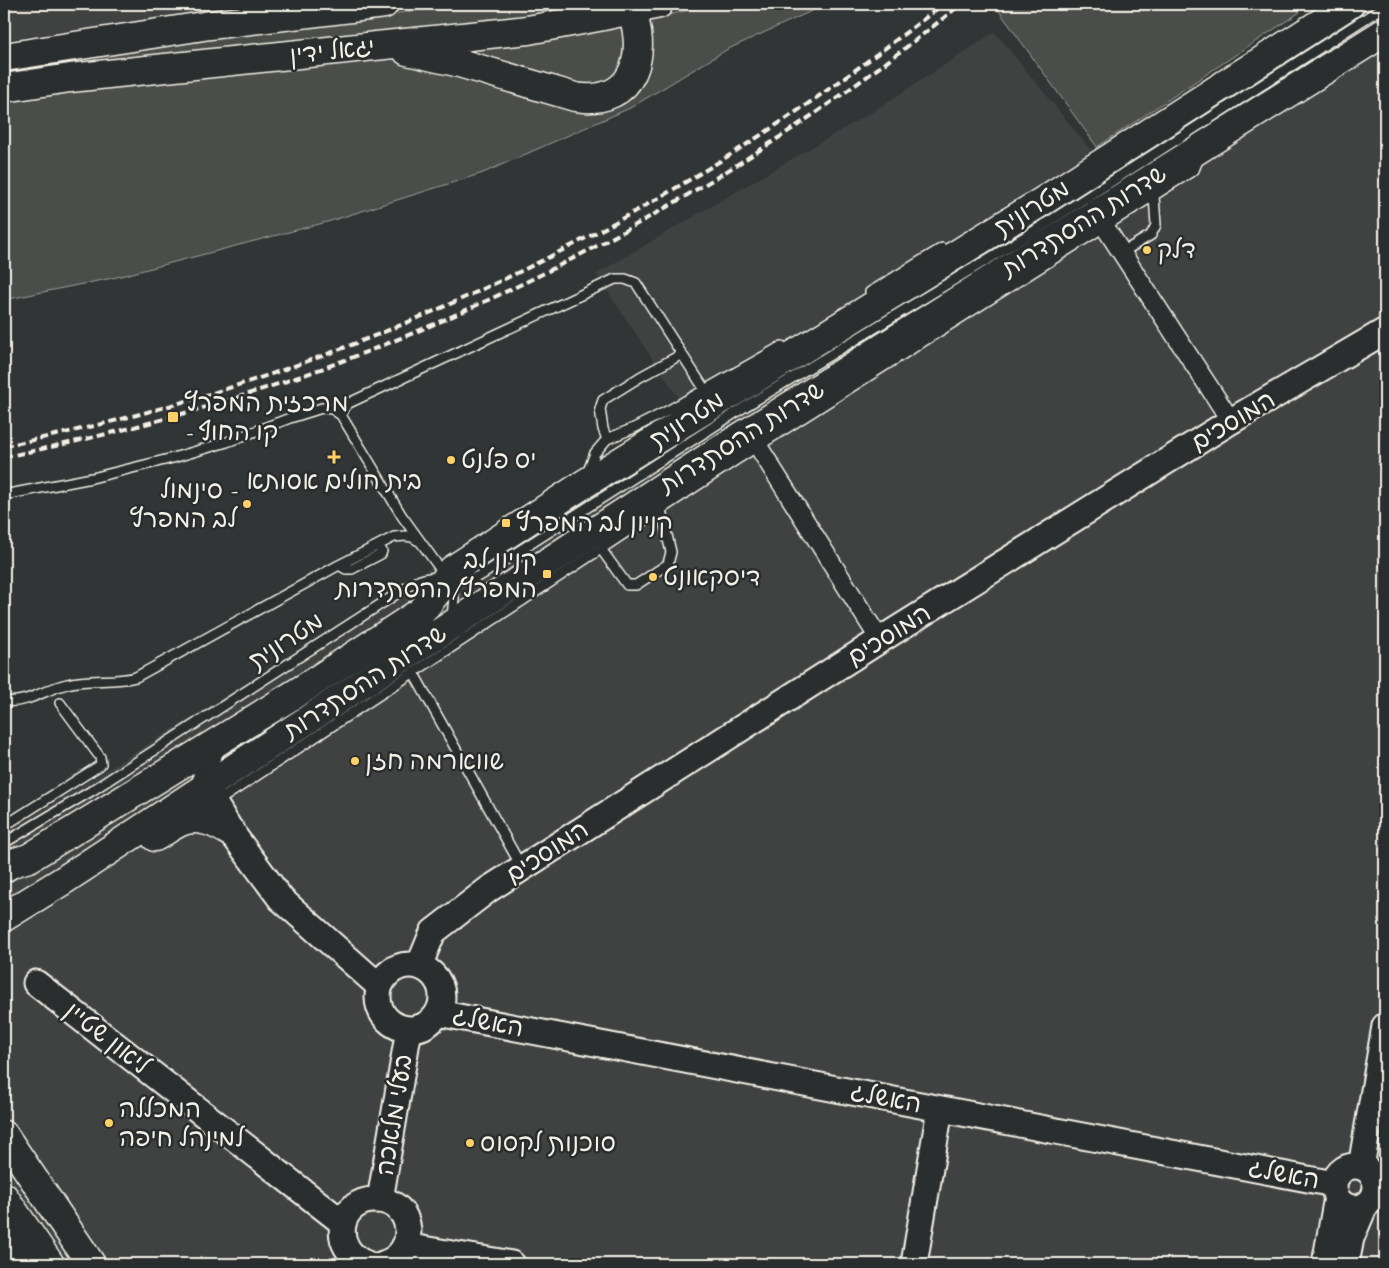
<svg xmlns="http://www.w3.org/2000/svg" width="1389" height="1268" font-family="Caveat,'Playpen Sans Hebrew',sans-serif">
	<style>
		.built { fill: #404242 }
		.green { fill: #4b4d4c; stroke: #a09f9a }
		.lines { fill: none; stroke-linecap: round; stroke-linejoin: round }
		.lane-casing { stroke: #f4f1e8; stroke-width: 12 }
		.street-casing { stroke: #f4f1e8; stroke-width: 21 }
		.secondary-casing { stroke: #f4f1e8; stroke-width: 29 }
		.highway-casing { stroke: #f4f1e8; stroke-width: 31 }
		.lane { stroke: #2a2d2e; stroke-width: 9 }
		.street { stroke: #2a2d2e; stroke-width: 18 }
		.secondary { stroke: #2a2d2e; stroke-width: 25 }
		.highway { stroke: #2a2d2e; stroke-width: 28 }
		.rail { stroke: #f4f1e8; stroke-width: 4; stroke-dasharray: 8 4; stroke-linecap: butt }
		.poi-dot { fill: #ffd166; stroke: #2a2d2e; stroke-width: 2 }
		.labels { text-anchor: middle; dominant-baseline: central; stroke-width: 5; stroke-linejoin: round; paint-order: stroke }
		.street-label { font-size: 25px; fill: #f4f1e8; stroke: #2a2d2e }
		.poi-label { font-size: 25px; fill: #f4f1e8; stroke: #2a2d2e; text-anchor: start }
	</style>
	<rect width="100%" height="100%" fill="#323535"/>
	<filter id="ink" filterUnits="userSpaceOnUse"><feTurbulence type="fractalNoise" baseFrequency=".02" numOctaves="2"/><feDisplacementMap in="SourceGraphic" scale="10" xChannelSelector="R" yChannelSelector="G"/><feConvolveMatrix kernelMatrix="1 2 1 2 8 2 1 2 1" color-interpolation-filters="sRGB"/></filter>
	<g filter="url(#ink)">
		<path class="built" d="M4,4h250l-250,36z
			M1305,4h80v1260h-1381v-430l682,-425 -90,-135 276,-162 123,-80 98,121 217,-142z"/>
		<path class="green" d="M467,4h126l-37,9 -552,66v-14z
			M714,4h113l-99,45 -98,59 -147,65 -156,49 -210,55 -113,23v-200l365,-43 47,3 195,42 32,-81z
			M994,4h300l6,8 -203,135z
			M626,22l2,43 -33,28 -152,-45z"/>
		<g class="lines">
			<g class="lane-casing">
				<path id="lane" d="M1121,253l30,-18 5,-10 -2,-29
					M870,292l72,-44
					M607,439l-4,-10 -3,-20 3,-9 37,-23 42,-23
					M587,474l8,-21 12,-14 27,-11 37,-19 111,-63
					M4,495l88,-17 81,-20 54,-16 63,-24 32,-10 10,1 9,6
					M601,549l26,36h9l32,-21 3,-12 -10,-42
					M339,565l7,4h6l29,-15 1,-3 -3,-5
					M452,617l2,-19 -2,-7 -6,-14 -44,-61 -61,-101 3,-7 5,-5 266,-124h10l11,4 69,107
					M413,672l108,194
					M4,701c24,3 41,-12 63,-17 23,-6 46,-1 69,-7l203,-112 55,-28 12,-1 6,1 7,4
					M215,803l521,-343 458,-290 5,-12
					M4,826l95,-60 2,-2 -1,-7 -40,-54
					M4,843l89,-53 319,-206c10,-6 24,-8 36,-6 6,0 13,2 20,2 5,-1 10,-4 15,-6l263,-168 285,-173 354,-227"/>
			</g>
			<g class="street-casing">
				<path id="street" d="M1105,227l126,194
					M758,446l122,194"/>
			</g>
			<g class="secondary-casing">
				<path id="secondary" d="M216,742l-5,8 -5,9v20l8,24 18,30 49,66 98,87
					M378 997a32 32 0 1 1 64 0a32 32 0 1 1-64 0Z
					M419,966l14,-34 56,-43 391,-249 351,-219 154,-90
					M36,983l307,240
					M438,1013l896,171
					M1334 1187a21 21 0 1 1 42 0a21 21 0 1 1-42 0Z
					M1361,1167l24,-141
					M380,1200l29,-171
					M405,1246l107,18
					M367,1264c-39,-15 -29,-66 10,-64 37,1 43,53 6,64
					M914,1264l26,-155
					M1325,1264l12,-67
					M1346,1264l5,-26 14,-33"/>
			</g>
			<g class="highway-casing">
				<path id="highway" d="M407,51l49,11 119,35c62,10 74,-47 54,-93
					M4,57l206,-32 174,-21
					M4,88l66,-10 458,-48 70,-13 61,-13
					M155,837c9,-5 19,-13 28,-16 18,-6 34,3 49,12
					M4,868l8,-5 17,-5 277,-171 116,-76 15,-19 15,-22 132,-86 459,-283 307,-197
					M4,917l60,-37 424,-279 227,-148 670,-421
					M4,1135l87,129
					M4,1197l46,67
					M4,1242l15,22"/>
			</g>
			<use href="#lane" class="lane"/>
			<use href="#street" class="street"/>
			<use href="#secondary" class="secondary"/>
			<use href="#highway" class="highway"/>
			<path class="rail" d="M4,446c305,-61 594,-190 846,-372 31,-23 63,-46 93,-70
				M4,457c89,-18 178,-41 265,-70 250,-83 488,-217 692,-383"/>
		</g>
	</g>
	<g class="poi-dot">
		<circle cx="1147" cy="250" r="5"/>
		<rect x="167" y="411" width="12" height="12" rx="2.5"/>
		<path d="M331.5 449.5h5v5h5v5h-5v5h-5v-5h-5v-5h5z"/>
		<circle cx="451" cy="460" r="5"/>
		<circle cx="247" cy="504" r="5"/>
		<rect x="501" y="518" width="10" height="10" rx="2.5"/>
		<rect x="542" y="569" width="10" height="10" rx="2.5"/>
		<circle cx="653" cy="577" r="5"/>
		<circle cx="355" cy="761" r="5"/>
		<circle cx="109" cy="1123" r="5"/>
		<circle cx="470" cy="1143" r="5"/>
	</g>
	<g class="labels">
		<g class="street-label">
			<text transform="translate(332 51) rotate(-6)">יגאל ידין</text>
			<text transform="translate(1032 208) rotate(-32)">מטרונית</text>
			<text transform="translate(1084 221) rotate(-32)">שדרות ההסתדרות</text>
			<text transform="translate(687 420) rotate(-33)">מטרונית</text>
			<text transform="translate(1233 421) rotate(-31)">המוסכים</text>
			<text transform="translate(742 437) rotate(-32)">שדרות ההסתדרות</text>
			<text transform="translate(889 635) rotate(-32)">המוסכים</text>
			<text transform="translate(286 641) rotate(-33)">מטרונית</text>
			<text transform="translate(365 682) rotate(-33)">שדרות ההסתדרות</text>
			<text transform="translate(547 852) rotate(-33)">המוסכים</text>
			<text transform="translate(488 1022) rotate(11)">האשלג</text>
			<text transform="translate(107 1038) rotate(38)">ליאון שטיין</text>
			<text transform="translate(886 1098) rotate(11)">האשלג</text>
			<text transform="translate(394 1115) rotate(-81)">בעלי מלאכה</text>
			<text transform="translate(1284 1174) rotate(11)">האשלג</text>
		</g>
		<g class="poi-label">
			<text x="1157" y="250">דלק</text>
			<text x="184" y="403">מרכזית המפרץ<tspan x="184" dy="29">- קו החוף</tspan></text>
			<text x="461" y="460">יס פלנט</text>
			<text x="334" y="481" text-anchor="middle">בית חולים אסותא</text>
			<text x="237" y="490" text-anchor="end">סינמול -<tspan x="237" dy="29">לב המפרץ</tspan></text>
			<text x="516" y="523">קניון לב המפרץ</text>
			<text x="537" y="560" text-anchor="end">קניון לב<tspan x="537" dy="29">המפרץ/ההסתדרות</tspan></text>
			<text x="663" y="577">דיסקאונט</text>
			<text x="365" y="761">שווארמה חזן</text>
			<text x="119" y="1109">המכללה<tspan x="119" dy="29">למינהל חיפה</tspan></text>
			<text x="480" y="1143">סוכנות לקסוס</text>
		</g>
	</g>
	<rect width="1389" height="1268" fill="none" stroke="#2a2d2e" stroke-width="20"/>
	<rect x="10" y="10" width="1369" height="1248" fill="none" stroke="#f4f1e8" stroke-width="2" filter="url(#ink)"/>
</svg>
